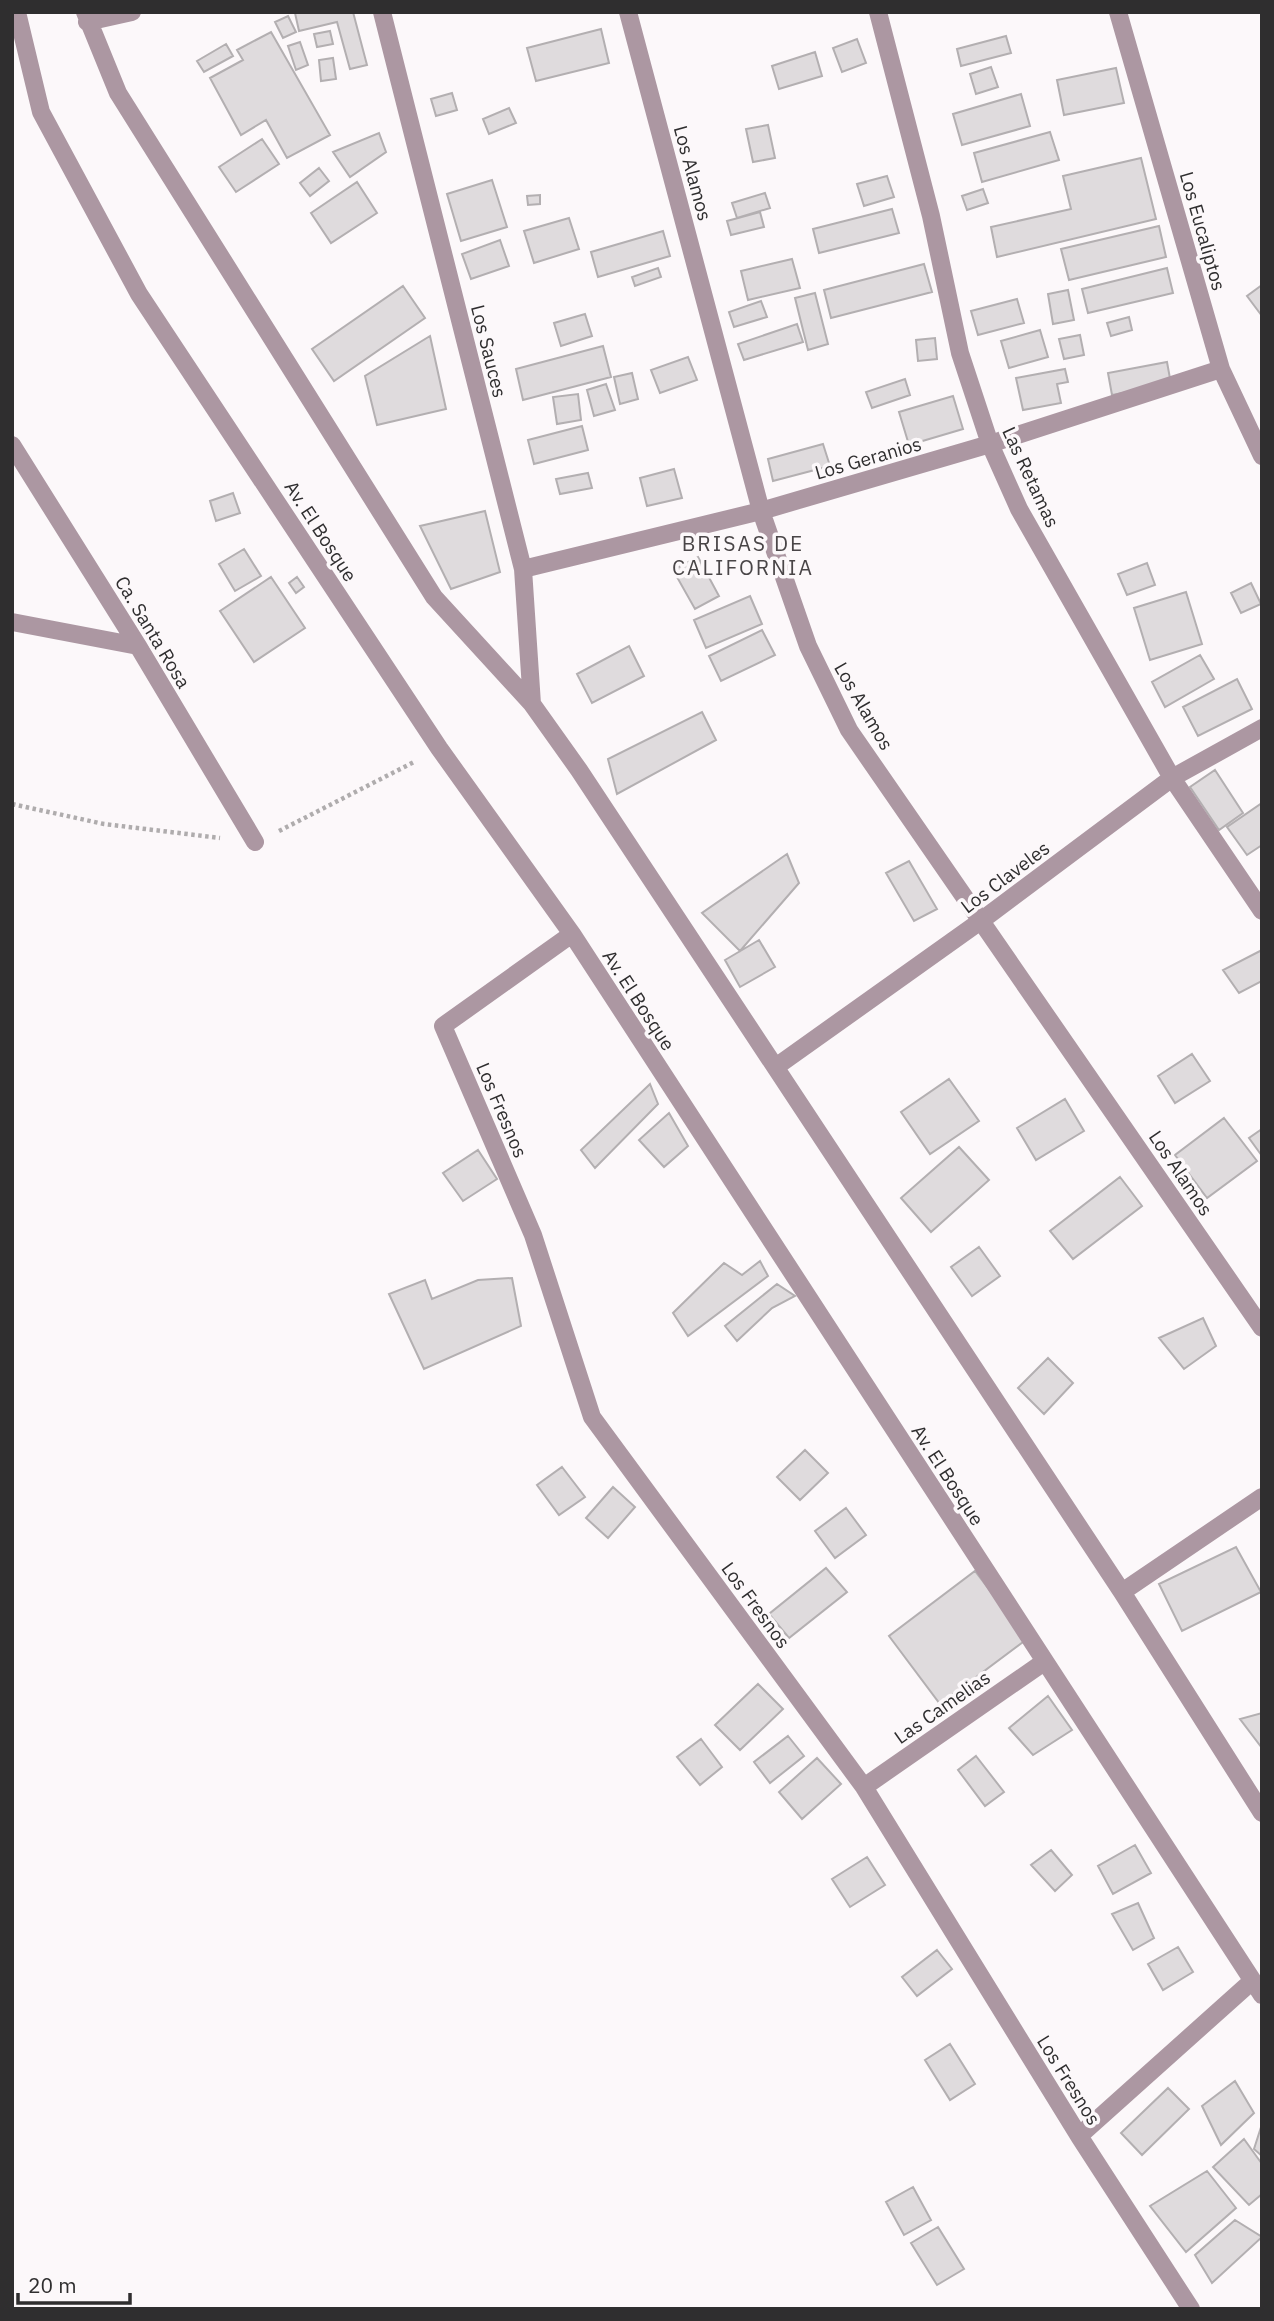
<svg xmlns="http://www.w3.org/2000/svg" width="1274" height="2321" font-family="'IBM Plex Sans',sans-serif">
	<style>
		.building { fill: #dfdbdd; stroke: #b3afb1; stroke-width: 2 }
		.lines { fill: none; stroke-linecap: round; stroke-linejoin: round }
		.path { stroke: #afacad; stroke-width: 4.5; stroke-dasharray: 3.5 3.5; stroke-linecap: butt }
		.minor { stroke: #ac97a2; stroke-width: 18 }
		.labels { text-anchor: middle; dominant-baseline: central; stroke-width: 7; stroke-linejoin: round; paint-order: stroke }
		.street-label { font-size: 19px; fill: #2f2e2f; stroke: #fcf8fa }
		.neighbourhood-label { font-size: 21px; letter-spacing: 2px; fill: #494547; stroke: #fcf8fa }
	</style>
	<rect width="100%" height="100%" fill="#fcf8fa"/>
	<path class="building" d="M353,12l14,53 -17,4 -13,-47 -38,9 -4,-18z
		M288,16l8,16 -13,6 -8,-16z
		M601,29l8,34 -73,18 -9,-33z
		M330,31l3,13 -16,3 -3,-13z
		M271,32l59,103 -43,23 -21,-38 -25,15 -31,-57 33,-18 -6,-10z
		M1006,36l5,17 -50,13 -4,-17z
		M857,39l9,24 -24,9 -9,-24z
		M300,42l8,23 -12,5 -8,-24z
		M226,44l7,12 -29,16 -7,-11z
		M815,52l7,24 -43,13 -7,-23z
		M333,58l3,21 -15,2 -2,-21z
		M991,67l7,20 -22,7 -6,-20z
		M1116,68l8,35 -60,12 -7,-35z
		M452,93l5,17 -21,6 -5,-17z
		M1021,94l9,32 -68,19 -9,-31z
		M509,108l7,15 -27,11 -6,-15z
		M768,125l7,33 -22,4 -7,-33z
		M1050,132l9,28 -77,22 -8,-29z
		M379,133l7,19 -36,25 -17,-25z
		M262,139l17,25 -43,28 -17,-25z
		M1141,158l15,61 -159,38 -6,-30 80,-18 -8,-33z
		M319,168l10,13 -19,15 -10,-13z
		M887,176l7,21 -30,9 -7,-22z
		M492,180l15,47 -46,14 -14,-47z
		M357,182l20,31 -46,30 -20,-30z
		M983,189l5,14 -21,7 -5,-14z
		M765,193l5,15 -33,10 -5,-15z
		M540,195v9l-12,1 -1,-9z
		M892,209l7,24 -80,20 -6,-24z
		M760,212l4,15 -33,8 -4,-14z
		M569,218l10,31 -45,14 -10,-32z
		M1159,226l7,31 -97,23 -8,-31z
		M663,231l7,25 -72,21 -7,-25z
		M500,240l9,26 -38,13 -9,-25z
		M792,259l8,29 -52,12 -7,-29z
		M924,264l8,28 -101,26 -7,-28z
		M658,268l3,9 -26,9 -3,-9z
		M1167,268l6,25 -85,20 -6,-24z
		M1262,285v31l-15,-20z
		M403,286l22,32 -91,63 -22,-32z
		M1068,290l6,30 -21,4 -5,-30z
		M815,293l13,51 -20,6 -13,-52z
		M1017,299l7,24 -46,12 -7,-24z
		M761,301l6,16 -33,10 -5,-15z
		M585,314l7,22 -31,10 -7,-23z
		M1129,317l3,13 -21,6 -4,-13z
		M797,324l6,18 -59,18 -6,-16z
		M1040,330l8,27 -39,11 -8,-27z
		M1080,335l4,20 -20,4 -5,-20z
		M430,336l16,73 -69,16 -12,-49z
		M935,338l2,21 -19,2 -2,-21z
		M603,346l8,31 -88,23 -7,-31z
		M688,357l9,23 -37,13 -9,-23z
		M1167,362l4,22 -59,11 -4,-22z
		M1065,369l3,13 -11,2 4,19 -38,7 -7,-32z
		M632,373l6,26 -18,5 -6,-27z
		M905,379l5,16 -38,13 -6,-16z
		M606,384l9,26 -21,6 -7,-26z
		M578,394l3,26 -24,4 -4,-27z
		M953,396l10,33 -54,16 -10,-33z
		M582,426l6,24 -54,14 -6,-24z
		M823,444l7,22 -57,15 -5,-22z
		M674,469l8,29 -35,8 -7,-28z
		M588,473l4,15 -32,6 -4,-15z
		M233,493l7,20 -24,8 -6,-20z
		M485,511l15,61 -49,17 -31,-63z
		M244,549l17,27 -26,15 -16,-27z
		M698,557l21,39 -24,13 -22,-39z
		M1147,563l8,22 -28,10 -9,-21z
		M271,577l34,51 -51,34 -34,-51z
		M297,577l7,10 -8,6 -7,-10z
		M1251,583l10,21 -20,9 -10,-20z
		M1186,592l16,52 -52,16 -16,-52z
		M750,596l12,28 -56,24 -12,-28z
		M762,630l13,25 -54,26 -12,-25z
		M629,646l15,30 -52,27 -15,-29z
		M1200,655l14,24 -49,28 -13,-25z
		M1237,679l15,30 -54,27 -15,-29z
		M702,712l14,28 -99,54 -9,-35z
		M1215,770l28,43 -24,17 -29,-43z
		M1262,803v42l-15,10 -20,-28z
		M787,854l12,29 -59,68 -38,-38z
		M909,861l28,48 -23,12 -28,-48z
		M759,940l16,27 -35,20 -15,-27z
		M1262,950v31l-23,12 -16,-23z
		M1192,1054l18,27 -35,22 -17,-27z
		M949,1079l30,42 -49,33 -29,-42z
		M650,1084l8,20 -63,64 -14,-18z
		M1065,1099l19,32 -48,29 -19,-32z
		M669,1113l19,33 -24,21 -25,-27z
		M1224,1118l33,43 -50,37 -32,-43z
		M1262,1129v27l-13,-18z
		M959,1147l30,33 -58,52 -30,-34z
		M478,1150l19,29 -34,22 -20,-28z
		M1120,1177l22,29 -69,53 -23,-28z
		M979,1247l21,29 -28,20 -21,-29z
		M760,1261l8,15 -80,60 -15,-23 51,-50 18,12z
		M512,1278l9,48 -97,43 -35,-75 36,-14 7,19 46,-19z
		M777,1284l18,12 -23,12 -35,33 -12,-15z
		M1203,1318l13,28 -32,23 -25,-31z
		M1048,1358l25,25 -29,31 -26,-26z
		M805,1450l23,23 -28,27 -23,-23z
		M562,1467l23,30 -26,18 -22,-30z
		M613,1487l22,20 -27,31 -22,-20z
		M846,1508l20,27 -31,23 -20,-27z
		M1236,1547l25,45 -79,39 -23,-47z
		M826,1568l21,24 -58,46 -20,-24z
		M975,1571l52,68 -87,65 -51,-68z
		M758,1684l25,25 -43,41 -25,-25z
		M1048,1696l24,34 -39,25 -24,-27z
		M1262,1713v35l-22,-29z
		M788,1736l16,20 -34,27 -16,-21z
		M701,1739l21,28 -22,18 -23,-28z
		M976,1756l28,36 -19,14 -27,-36z
		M817,1758l24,26 -39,35 -23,-27z
		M1135,1845l16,28 -38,21 -15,-28z
		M1051,1850l21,25 -17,16 -24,-26z
		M867,1857l18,28 -35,22 -18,-28z
		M1138,1903l16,35 -21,12 -21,-36z
		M1178,1947l15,25 -30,18 -15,-26z
		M937,1950l15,19 -35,27 -15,-19z
		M950,2044l25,40 -25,16 -25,-40z
		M1235,2081l19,32 -33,32 -19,-39z
		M1168,2088l21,21 -47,46 -21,-22z
		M1262,2124v32l-8,-7z
		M1244,2139l18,25v30l-13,11 -36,-38z
		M1207,2171l29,37 -50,44 -36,-46z
		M913,2187l18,33 -27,15 -18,-33z
		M1235,2220l27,17 -50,46 -17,-28z
		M938,2227l26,42 -27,16 -26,-42z"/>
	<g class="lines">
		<path class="path" d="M12,804l92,20 116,14
			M279,831l135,-69"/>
		<path class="minor" d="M17,12l24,100 98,182 300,454 133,186 690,1061
			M85,12l33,81 316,504 98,107 47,66 543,822 140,221
			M382,12l141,557 9,135
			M628,12l133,499 47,135 41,84 413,598
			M878,12l53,204 29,137 30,91 29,65 153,269 90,133
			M1118,12l103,357 41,87
			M87,22l45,-10
			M12,445l126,201 117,196
			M523,569l238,-58 229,-67 231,-75
			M12,622l126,24
			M572,934l-129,92 90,209 59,182 272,370 215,349 112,173
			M777,1066l205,-146 190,-142 90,-50
			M1122,1592l140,-95
			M864,1787l180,-125
			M1079,2136l172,-154"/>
	</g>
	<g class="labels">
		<g class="street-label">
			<text transform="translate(693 173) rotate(75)">Los Alamos</text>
			<text transform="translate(1203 231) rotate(74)">Los Eucaliptos</text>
			<text transform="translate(489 351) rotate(76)">Los Sauces</text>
			<text transform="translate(868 458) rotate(-16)">Los Geranios</text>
			<text transform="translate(1031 477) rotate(65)">Las Retamas</text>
			<text transform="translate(321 531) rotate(57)">Av. El Bosque</text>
			<text transform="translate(153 632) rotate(59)">Ca. Santa Rosa</text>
			<text transform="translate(864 706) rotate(60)">Los Alamos</text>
			<text transform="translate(1005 877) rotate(-37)">Los Claveles</text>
			<text transform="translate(639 1000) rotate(57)">Av. El Bosque</text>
			<text transform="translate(502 1110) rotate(67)">Los Fresnos</text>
			<text transform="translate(1181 1173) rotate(56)">Los Alamos</text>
			<text transform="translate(948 1475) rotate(57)">Av. El Bosque</text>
			<text transform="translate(756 1605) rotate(54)">Los Fresnos</text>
			<text transform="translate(942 1707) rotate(-35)">Las Camelias</text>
			<text transform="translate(1069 2080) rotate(58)">Los Fresnos</text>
		</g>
		<g class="neighbourhood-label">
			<text x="743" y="543">BRISAS DE<tspan x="743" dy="24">CALIFORNIA</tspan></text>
		</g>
	</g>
	<rect width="1274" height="2321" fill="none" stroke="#2f2e2f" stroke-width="28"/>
	<path d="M18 2293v10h112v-10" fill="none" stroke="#2f2e2f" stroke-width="3.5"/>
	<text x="28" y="2293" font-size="21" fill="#2f2e2f" stroke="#fcf8fa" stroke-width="5" paint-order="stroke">20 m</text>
</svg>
